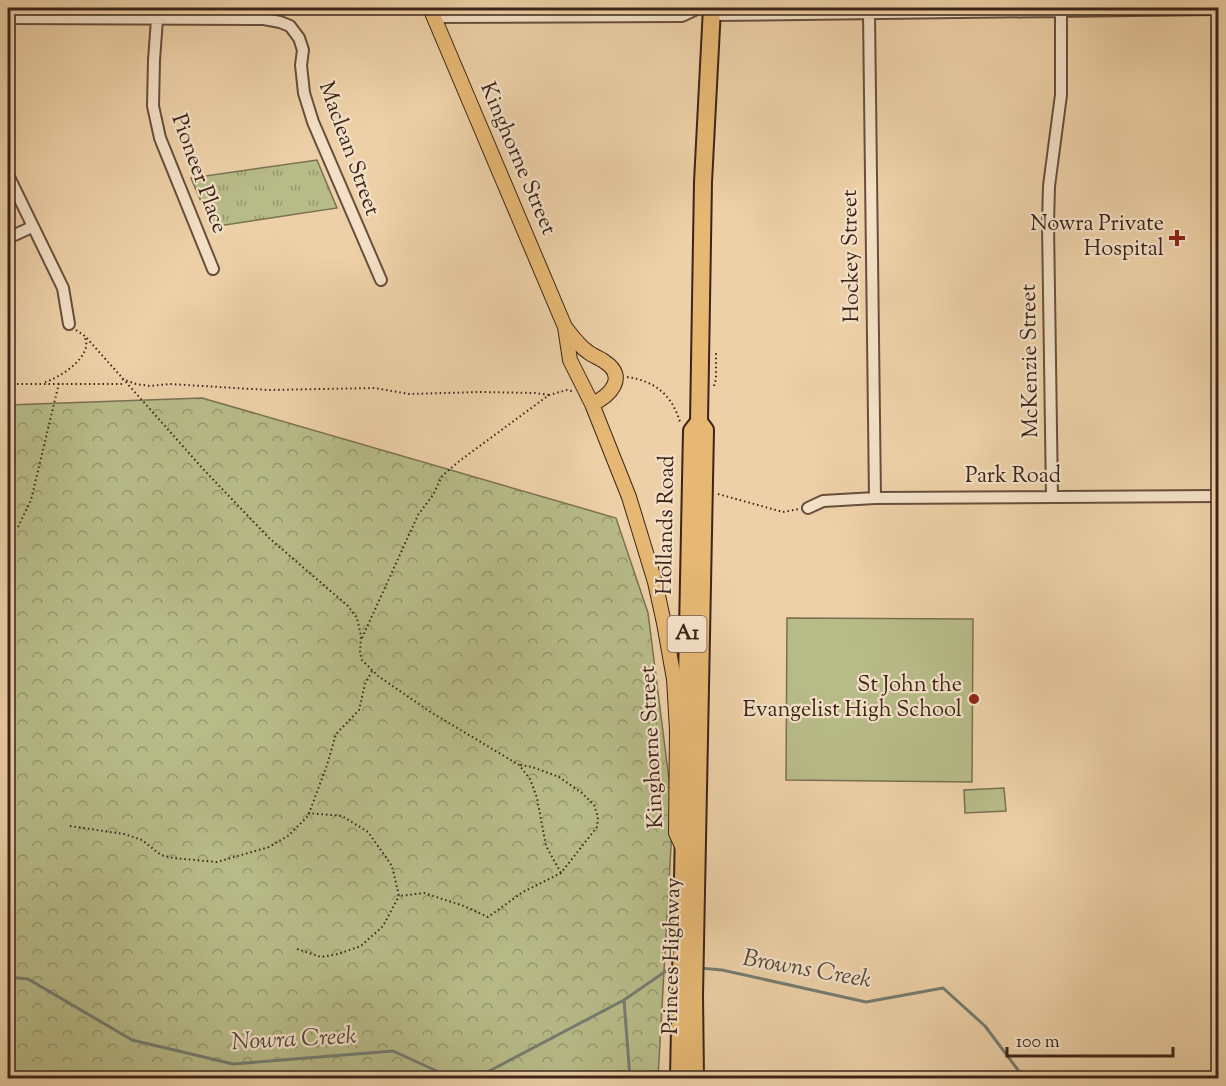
<svg xmlns="http://www.w3.org/2000/svg" width="1226" height="1086" font-family="'Sorts Mill Goudy',serif">
	<style>
		.grass { fill: #b7bb88; stroke: #7a7050; stroke-width: 1.5 }
		.forest { fill: url(#forest-crowns); stroke: #7a7050; stroke-width: 1.5 }
		.park { fill: url(#park-tufts); stroke: #7a7050; stroke-width: 1.5 }
		.lines { fill: none; stroke-linecap: round; stroke-linejoin: round }
		.stream { stroke: #747c71; stroke-width: 3 }
		.minor-casing { stroke: #684f3c; stroke-width: 14 }
		.major-casing { stroke: #3c2419; stroke-width: 16 }
		.highway-casing { stroke: #3c2419; stroke-width: 20 }
		.path { stroke: #3c2419; stroke-width: 2; stroke-dasharray: 1.5 3; stroke-linecap: butt }
		.minor { stroke: #f3e0c6; stroke-width: 10 }
		.major { stroke: #e6b874; stroke-width: 14 }
		.highway { stroke: #e6b874; stroke-width: 16 }
		.poi-dot { fill: #8f2418; stroke: #f3e0c6; stroke-width: 2 }
		.labels { text-anchor: middle; dominant-baseline: central; stroke-width: 4.5; stroke-linejoin: round; paint-order: stroke }
		.shield { fill: #f3e0c6; stroke: #735c4d; stroke-width: 1.5 }
		.shield-label { font-size: 21px; font-weight: bold; fill: #3c2419 }
		.street-label { font-size: 22px; fill: #3c2419; stroke: #f3e0c6 }
		.poi-label { font-size: 22px; fill: #3c2419; stroke: #f3e0c6; text-anchor: end }
		.water-label { font-size: 24px; font-style: italic; fill: #53483e; stroke: #f3e0c6 }
	</style>
	<defs>
		<pattern id="forest-crowns" width="20" height="18" patternUnits="userSpaceOnUse" patternTransform="scale(1.5)"><rect width="20" height="18" fill="#b7bb88"/><path d="M2 6a3 3 0 1 1 6 0M12 15a3 3 0 1 1 6 0" fill="none" stroke="#96986e"/></pattern>
		<pattern id="park-tufts" width="24" height="20" patternUnits="userSpaceOnUse" patternTransform="scale(1.5)"><rect width="24" height="20" fill="#b7bb88"/><path d="M3 7l-1-3M5 7V3M7 7l1-3M15 17l-1-3M17 17v-4M19 17l1-3" fill="none" stroke="#96986e"/></pattern>
	</defs>
	<rect width="100%" height="100%" fill="#edd0a7"/>
	<filter id="stains"><feTurbulence type="fractalNoise" baseFrequency=".00333" numOctaves="4"/><feColorMatrix values="0 0 0 0 .2 0 0 0 0 .09 0 0 0 0 .02 0 0 0 .5 -.17"/></filter>
	<radialGradient id="worn" r=".72"><stop offset=".6" stop-color="#630" stop-opacity="0"/><stop offset="1" stop-color="#630" stop-opacity=".3"/></radialGradient>
	<path class="grass" d="M787,618l186,1 -1,163 -186,-2z
		M1004,788l2,23 -41,2 -1,-23z"/>
	<path class="forest" d="M202,398l414,120 32,95 25,198 -15,267h-650v-673z"/>
	<path class="park" d="M317,160l20,48 -125,19 -21,-49z"/>
	<g class="lines">
		<path class="stream" d="M699,968l23,2 144,32 77,-14 42,38 39,52
			M8,977l20,2 104,61 101,24 160,-13 59,27
			M624,1000l42,-29 9,-1
			M476,1078l148,-78 6,78"/>
		<g class="minor-casing">
			<path id="minor" d="M869,14l6,484
				M712,15l506,-6
				M435,17l247,-1 17,-8
				M8,18l256,1 16,3 10,4 9,12 4,12 -2,15 3,28 9,29 68,158
				M157,19l-3,41 -1,46 7,32 53,131
				M8,175l55,113 6,36
				M8,238l24,-11
				M1052,497l-4,-273 1,-38 12,-91v-84
				M808,508l15,-7 52,-3 343,-2"/>
		</g>
		<g class="major-casing">
			<path id="major" d="M430,8l135,319 5,33 22,44 37,93 26,85 9,41 10,56 3,51 -1,103 7,15
				M565,327c7,9 14,19 23,25 5,4 12,6 17,10 23,15 5,34 -13,42"/>
		</g>
		<g class="highway-casing">
			<path id="highway" d="M679,1078l13,-647 7,-9 4,-240 9,-174
				M695,1078l-1,-83 11,-565 -6,-8"/>
		</g>
		<path class="path" d="M76,330l9,6 119,134 65,68 79,68 9,12 4,18 -1,17 2,7 16,16 51,35 90,54 11,14 7,19 9,48 15,27
			M627,377c28,4 45,18 53,45
			M122,379l14,5 14,2 20,-2 98,6 107,-2 34,6 71,-2 56,1 13,2
			M45,382c14,-4 38,-20 41,-35 1,-4 -1,-7 -1,-11
			M8,384h117
			M714,386l2,-7v-26
			M718,494l65,18 16,-3
			M18,527l13,-27 28,-117
			M362,638l56,-123 15,-20 9,-19 16,-14 91,-67 18,-5 5,1
			M308,813l34,3 26,16 24,34 7,30 25,-3 40,13 24,11 35,-25 38,-19 36,-46 1,-10 -4,-12 -12,-12 -23,-16 -27,-10 -12,-2
			M70,826l54,8 18,6 19,15 12,3 44,4 52,-15 19,-11 20,-20 19,-51 9,-31 23,-24 6,-26 7,-13
			M297,949l24,8 17,-3 23,-8 22,-20 16,-30"/>
		<use href="#minor" class="minor"/>
		<use href="#major" class="major"/>
		<use href="#highway" class="highway"/>
	</g>
	<g class="poi-dot">
		<path d="M1174 229h6v6h6v6h-6v6h-6v-6h-6v-6h6z"/>
		<circle cx="974" cy="699" r="6"/>
	</g>
	<g class="labels">
		<rect class="shield" x="667.5" y="616" width="39" height="36" rx="4.5"/>
		<g class="shield-label">
			<text x="687" y="634">A1</text>
		</g>
		<g class="street-label">
			<text transform="translate(348 149) rotate(70)">Maclean Street</text>
			<text transform="translate(517 159) rotate(67)">Kinghorne Street</text>
			<text transform="translate(198 174) rotate(70)">Pioneer Place</text>
			<text transform="translate(852 256) rotate(-91)">Hockey Street</text>
			<text transform="translate(1031 361) rotate(-91)">McKenzie Street</text>
			<text x="1013" y="477">Park Road</text>
			<text transform="translate(667 525) rotate(-89)">Hollands Road</text>
			<text transform="translate(653 747) rotate(-93)">Kinghorne Street</text>
			<text transform="translate(673 956) rotate(-89)">Princes Highway</text>
		</g>
		<g class="poi-label">
			<text x="1164" y="225">Nowra Private<tspan x="1164" dy="25">Hospital</tspan></text>
			<text x="962" y="686">St John the<tspan x="962" dy="25">Evangelist High School</tspan></text>
		</g>
		<g class="water-label">
			<text transform="translate(807 970) rotate(10)">Browns Creek</text>
			<text transform="translate(294 1040) rotate(-3)">Nowra Creek</text>
		</g>
	</g>
	<rect width="1226" height="1086" fill="none" stroke="#edd0a7" stroke-width="30"/>
	<rect x="9" y="9" width="1208" height="1068" fill="none" stroke="#3c2419" stroke-width="3"/>
	<rect x="15" y="15" width="1196" height="1056" fill="none" stroke="#3c2419" stroke-width="1.5"/>
	<path d="M1007 1047v9h166v-9" fill="none" stroke="#3c2419" stroke-width="3"/>
	<text x="1016" y="1047" font-size="18" fill="#3c2419" stroke="#f3e0c6" stroke-width="4.5" paint-order="stroke">100 m</text>
	<rect width="100%" height="100%" filter="url(#stains)"/>
	<rect width="100%" height="100%" fill="url(#worn)"/>
</svg>
